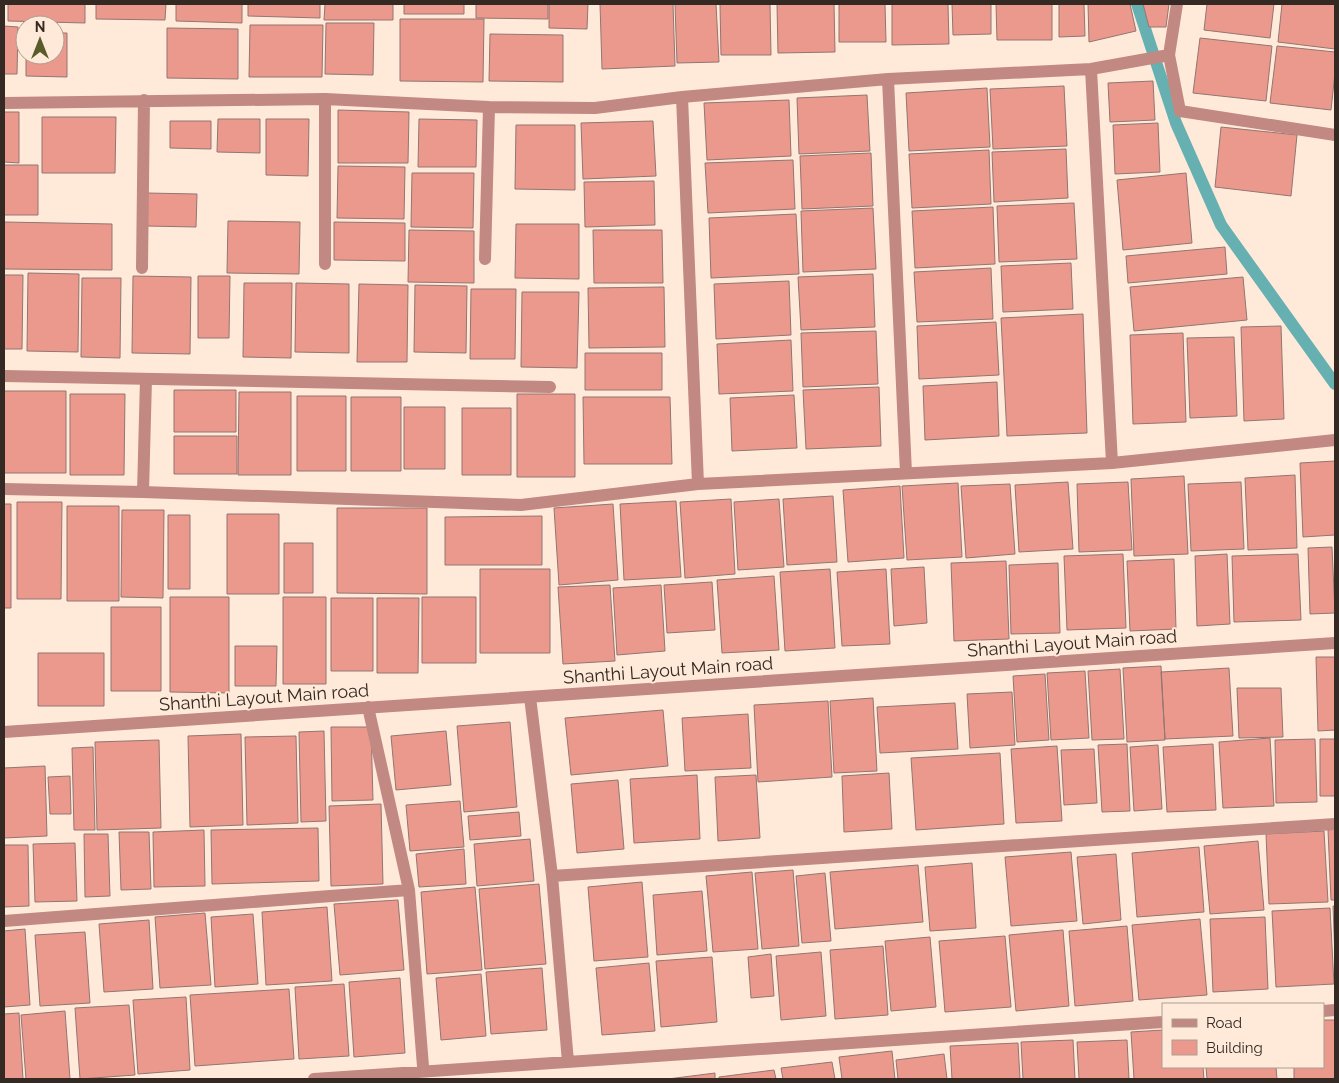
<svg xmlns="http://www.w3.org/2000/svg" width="1339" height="1083" font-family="Raleway,sans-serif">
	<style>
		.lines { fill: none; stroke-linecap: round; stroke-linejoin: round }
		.stream { stroke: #66b0b2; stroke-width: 12 }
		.building { fill: #eb998d; stroke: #937571 }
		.street { stroke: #c28882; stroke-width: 12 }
		.labels { text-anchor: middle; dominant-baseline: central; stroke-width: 4; stroke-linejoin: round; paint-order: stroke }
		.street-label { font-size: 18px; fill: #342a23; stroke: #ffeada }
	</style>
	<rect width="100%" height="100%" fill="#ffeada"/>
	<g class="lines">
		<path class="stream" d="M1137,4l39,119 45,102 114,159"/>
	</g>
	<path class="building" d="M8,4h77v19l-77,-2z
		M96,4h70l-1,16 -69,-1z
		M176,4h66v19l-66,-2z
		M248,4h72v14l-72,-2z
		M325,4h68v16h-69z
		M404,4h60v10h-60z
		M476,4h72v15l-72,-1z
		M549,4h39l-1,25 -38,-1z
		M600,4h73l2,62 -73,3z
		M675,4h41l3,58 -42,1z
		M720,4h50l1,51h-50z
		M777,4h57l1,48 -57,1z
		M839,4h46l1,38h-47z
		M892,4h56l1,40 -57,1z
		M952,4h39v30l-38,1z
		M996,4h56v36h-55z
		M1059,4h25l1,32 -26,1z
		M1088,4h42l6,27 -47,11z
		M1143,4h26l-3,23h-17z
		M1207,4h67l-4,34 -66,-8z
		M1282,4h53v45l-57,-7z
		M400,19h84l-1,63 -83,-1z
		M326,23h48l-1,52 -48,-1z
		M250,25h73l-1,52h-73z
		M4,26l14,1 -1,47h-13z
		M167,28l71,1v50l-71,-1z
		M55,33h12v44l-41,-1v-21h29z
		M490,34l73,1v47l-74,-1z
		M1200,38l72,8 -6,55 -73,-8z
		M1277,46l58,6v21l-4,37 -61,-7z
		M1153,81l2,39 -45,2 -2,-39z
		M1064,86l3,60 -74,3 -3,-60z
		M987,88l3,59 -81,4 -3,-58z
		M867,95l3,56 -71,3 -2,-56z
		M789,100l2,56 -84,4 -3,-57z
		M338,110l71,2 -1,51h-70z
		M4,112h15v51l-15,-1z
		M42,117h74l-1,56h-73z
		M218,119h42v34l-43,-1z
		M266,119h43l-1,57 -42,-1z
		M419,119l58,1 -1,47h-58z
		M170,121h41v28l-41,-1z
		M653,121l3,55 -73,3 -2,-56z
		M1158,123l2,49 -45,2 -2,-49z
		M516,125h59v65l-60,-1z
		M1221,127l76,8 -6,61 -76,-9z
		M1066,149l2,49 -74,4 -2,-50z
		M989,150l2,54 -79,4 -3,-54z
		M871,153l2,53 -71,3 -2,-53z
		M793,160l2,49 -87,4 -3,-50z
		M4,165h34v50h-34z
		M338,166l67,1 -1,52 -67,-1z
		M412,173h62l-1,55 -62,-1z
		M1186,173l6,70 -69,7 -6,-70z
		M654,181l1,44 -70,2 -1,-45z
		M147,193l50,1 -1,33 -49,-1z
		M1074,203l3,56 -78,3 -2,-56z
		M993,207l2,57 -80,4 -3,-57z
		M873,208l3,61 -73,3 -2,-61z
		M796,214l3,60 -88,4 -2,-60z
		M228,221l72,1 -1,52 -72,-1z
		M4,222l108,2v46l-108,-1z
		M334,222l71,1v38l-71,-1z
		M516,224h63v55l-64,-1z
		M409,230l65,1v52l-66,-1z
		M593,230h69l1,53h-69z
		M1225,247l2,27 -99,9 -2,-27z
		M1071,263l2,46 -70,3 -2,-46z
		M991,268l2,51 -76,3 -3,-50z
		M28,273l51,1 -1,78 -51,-1z
		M873,274l2,53 -74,3 -3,-53z
		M4,275h19l-1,74h-18z
		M133,276l58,1 -1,77 -58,-1z
		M198,276h32l-1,62h-31z
		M1243,277l4,43 -113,11 -4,-44z
		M82,278h39l-1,80 -39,-1z
		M789,281l2,54 -75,4 -2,-55z
		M244,283h48l-1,75 -48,-1z
		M296,283l53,1v69l-54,-1z
		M359,284l49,1 -1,77h-50z
		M415,285l52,1 -1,67 -52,-1z
		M664,287l1,60 -76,1 -1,-60z
		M471,289h45l-1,70h-45z
		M522,292h57l-2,76 -56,-1z
		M1083,314l4,119 -80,3 -6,-118z
		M996,322l3,53 -80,4 -2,-53z
		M1281,326l3,93 -40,2 -3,-94z
		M876,331l2,53 -75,3 -2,-54z
		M1183,333l3,89 -53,2 -3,-89z
		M1234,337l3,79 -47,2 -3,-80z
		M791,340l2,51 -74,3 -2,-50z
		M585,353h77v37h-77z
		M997,382l2,54 -74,4 -2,-54z
		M879,387l2,59 -75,3 -3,-59z
		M174,390h62v42h-62z
		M4,391h62v82h-62z
		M239,392h52v83h-53z
		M70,394h55l-1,81h-54z
		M517,394h58v83h-58z
		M794,395l3,53 -65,3 -2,-53z
		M297,396h49v75h-49z
		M351,397h50v74h-50z
		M583,397h87l2,67h-88z
		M404,407h41v62h-41z
		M462,408h49v67h-49z
		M174,436h63v38h-63z
		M1335,461v74l-32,2 -3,-74z
		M1295,475l2,73 -49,2 -3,-72z
		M1184,476l4,78 -54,2 -3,-77z
		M1068,482l5,67 -54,3 -4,-67z
		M1128,482l4,68 -53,2 -2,-68z
		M1241,482l3,67 -53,2 -3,-67z
		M958,483l4,74 -55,3 -5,-74z
		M1010,484l5,70 -49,4 -5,-72z
		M900,486l4,72 -56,4 -5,-72z
		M833,496l4,66 -50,3 -4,-66z
		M731,499l4,75 -50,4 -5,-76z
		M779,499l5,68 -46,3 -4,-68z
		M676,501l5,76 -57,3 -4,-76z
		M17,502h45l-1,97h-44z
		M4,504h7v104h-7z
		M613,504l5,76 -59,5 -5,-77z
		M67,506h52v95h-52z
		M337,508h90v86l-90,-1z
		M122,510h42l-1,88 -42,-1z
		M227,514h52v80h-52z
		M168,515h22v74h-22z
		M542,516v49h-97v-48z
		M284,543h29v50h-29z
		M1332,547l3,66 -25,1 -2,-66z
		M1123,554l3,74 -59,2 -3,-74z
		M1227,554l3,70 -33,2 -2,-70z
		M1298,554l3,66 -67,2 -2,-66z
		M1174,559l2,70 -46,2 -3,-70z
		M1006,561l3,78 -55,2 -3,-78z
		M1058,563l2,70 -49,1 -2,-69z
		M924,567l3,56 -33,3 -3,-57z
		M480,569h70v84h-70z
		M830,569l5,79 -50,3 -5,-79z
		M886,569l4,75 -48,2 -5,-74z
		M774,576l5,74 -57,3 -5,-73z
		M712,582l3,48 -48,3 -3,-48z
		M610,585l5,76 -52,3 -5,-77z
		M661,585l4,66 -48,4 -4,-67z
		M170,597h59v96l-59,-1z
		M283,597h43v87h-43z
		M422,597h54v66h-54z
		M331,598h42v73h-42z
		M377,598h42l-1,75h-41z
		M111,607h50v84h-50z
		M235,646h42l-1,40h-41z
		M38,653h66v53h-66z
		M1316,657h19v73l-17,1z
		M1161,666l4,74 -38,2 -4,-74z
		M1229,668l4,68 -68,3 -4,-67z
		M1120,669l4,70 -32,1 -4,-69z
		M1085,671l4,67 -38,2 -4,-67z
		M1045,674l4,66 -32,2 -4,-66z
		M1237,688h44l2,49 -44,1z
		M1012,692l3,53 -45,3 -3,-54z
		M873,698l4,73 -43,2 -4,-72z
		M828,701l4,76 -74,5 -4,-77z
		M955,703l3,46 -78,4 -3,-46z
		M663,710l5,56 -97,9 -6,-57z
		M748,714l3,54 -66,3 -3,-53z
		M510,722l7,85 -53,5 -7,-86z
		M331,727h40l2,73 -41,1z
		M324,731l2,90 -25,1 -2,-90z
		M446,731l5,54 -55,5 -5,-54z
		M241,734l2,91 -53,2 -2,-91z
		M296,736l2,87 -51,2 -2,-88z
		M1270,738l4,68 -51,2 -4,-66z
		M1315,739l2,63 -41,1 -1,-63z
		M1320,739h15v57h-15z
		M159,740l2,88 -64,2 -2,-88z
		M1127,744l3,67 -28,1 -4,-67z
		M1213,744l3,66 -49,2 -4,-65z
		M1158,745l4,64 -28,2 -4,-64z
		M1057,746l5,75 -46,2 -5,-74z
		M93,747l2,83h-21l-2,-82z
		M1094,749l3,54 -33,2 -3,-55z
		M1000,753l4,71 -88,6 -5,-72z
		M45,766l2,70 -43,2v-70z
		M889,773l3,56 -48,3 -2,-56z
		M697,775l3,64 -66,4 -4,-64z
		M756,775l4,63 -42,3 -3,-64z
		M70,776l1,38h-21l-2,-37z
		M618,780l6,69 -47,4 -6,-69z
		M460,801l4,46 -54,4 -4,-46z
		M381,804l2,80 -52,2 -2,-80z
		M519,812l2,24 -51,4 -2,-24z
		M318,828l1,53 -107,3 -1,-54z
		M1335,829v71h-4l-3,-70z
		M204,830l1,56 -51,1 -1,-55z
		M1324,831l4,71 -59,2 -3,-70z
		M119,832h30l2,57 -30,1z
		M84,834h24l2,62 -25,1z
		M530,839l4,42 -57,5 -3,-42z
		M1258,841l6,69 -54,4 -6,-68z
		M75,843l2,58 -42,1 -2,-58z
		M4,845h24l1,61 -25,1z
		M1199,847l5,65 -67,5 -5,-64z
		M464,849l2,35 -47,3 -3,-33z
		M1071,852l6,69 -66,5 -6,-69z
		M1116,854l5,66 -38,4 -6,-67z
		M972,863l4,65 -46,3 -5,-64z
		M918,865l5,57 -88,7 -5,-57z
		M793,870l6,76 -37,3 -7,-76z
		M752,872l6,77 -45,3 -7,-76z
		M825,873l6,68 -29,2 -6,-67z
		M642,882l6,75 -54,4 -6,-74z
		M539,884l7,80 -61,5 -6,-80z
		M475,887l7,83 -55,4 -6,-82z
		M702,891l5,60 -50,4 -4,-60z
		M398,900l6,70 -64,5 -6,-71z
		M1333,906h2v52z
		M327,907l5,74 -66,4 -4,-73z
		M1330,908l4,76 -58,3 -4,-76z
		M205,913l6,72 -51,3 -5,-71z
		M253,914l5,70 -43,3 -4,-70z
		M1265,917l3,72 -55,3 -3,-73z
		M1200,919l7,76 -68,5 -7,-75z
		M149,920l4,69 -49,3 -5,-68z
		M1127,926l6,75 -58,5 -6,-75z
		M25,929l5,76 -26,2v-76z
		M1063,930l6,76 -53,5 -7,-76z
		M85,932l5,71 -50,3 -5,-71z
		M1005,936l6,71 -66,5 -6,-71z
		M930,937l6,70 -45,4 -6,-70z
		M883,946l5,69 -53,4 -5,-69z
		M821,952l5,64 -45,4 -5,-64z
		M771,954l3,42 -23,2 -3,-41z
		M712,957l5,65 -56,5 -5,-66z
		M649,963l6,68 -53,4 -6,-67z
		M542,968l5,62 -56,4 -5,-62z
		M481,974l5,62 -45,4 -5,-62z
		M400,978l5,75 -51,4 -5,-75z
		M344,984l5,72 -50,3 -4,-72z
		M289,989l5,70 -99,7 -5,-71z
		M186,997l4,73 -52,4 -5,-74z
		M129,1005l6,70 -55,4 -5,-71z
		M65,1011l5,68h-44l-5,-64z
		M19,1013l4,66h-19v-65z
		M1323,1020h12v59h-41v-12h29z
		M1163,1030v37h40l1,12h-70l-3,-47z
		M1073,1040l2,39h-52l-2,-37z
		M1127,1040l2,39h-50l-2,-37z
		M1018,1043l2,36h-68l-2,-33z
		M892,1051l3,28h-53l-3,-22z
		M944,1054l3,25h-49l-2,-19z
		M832,1062l3,17h-52l-2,-11z
		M1206,1067h70l1,12h-70z
		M774,1070l2,9h-57v-2z
		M715,1073v6h-47z"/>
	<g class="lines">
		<path class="street" d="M1177,4l-8,51 11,56 155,24
			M888,79l18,394
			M682,97l16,387
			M325,99v165
			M4,103l321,-4 164,8 106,1 87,-11 206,-18 203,-10 78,-14
			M485,259l4,-152
			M142,268l2,-168
			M4,376l546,11
			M1112,463l223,-23
			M4,489l139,3 378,13 177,-21 414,-21 -21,-394
			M143,492l3,-113
			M530,697l22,179 16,186
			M368,707l41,183 15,189
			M4,732l1331,-89
			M552,876l783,-52
			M4,921l405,-31
			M1323,1011l12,-1
			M314,1079l849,-57"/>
	</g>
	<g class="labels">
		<g class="street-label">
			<text transform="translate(1072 643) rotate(-4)">Shanthi Layout Main road</text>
			<text transform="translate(668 670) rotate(-4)">Shanthi Layout Main road</text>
			<text transform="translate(264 697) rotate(-4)">Shanthi Layout Main road</text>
		</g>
	</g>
	<rect width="1339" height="1083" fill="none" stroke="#342a23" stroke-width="10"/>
	<rect x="1162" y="1003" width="162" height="65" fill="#ffeada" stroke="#ae9d91"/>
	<rect x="1172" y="1019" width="25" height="8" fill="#c28882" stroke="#ae9d91"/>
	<text x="1206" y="1028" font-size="15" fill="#342a23">Road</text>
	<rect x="1172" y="1040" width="25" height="15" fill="#eb998d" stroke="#ae9d91"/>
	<text x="1206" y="1053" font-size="15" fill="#342a23">Building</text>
	<g transform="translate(40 40)"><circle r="24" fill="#ffeada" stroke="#ae9d91"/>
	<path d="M0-4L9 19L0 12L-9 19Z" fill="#595c2a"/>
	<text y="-8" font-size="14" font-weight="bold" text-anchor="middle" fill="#342a23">N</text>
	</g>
</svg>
